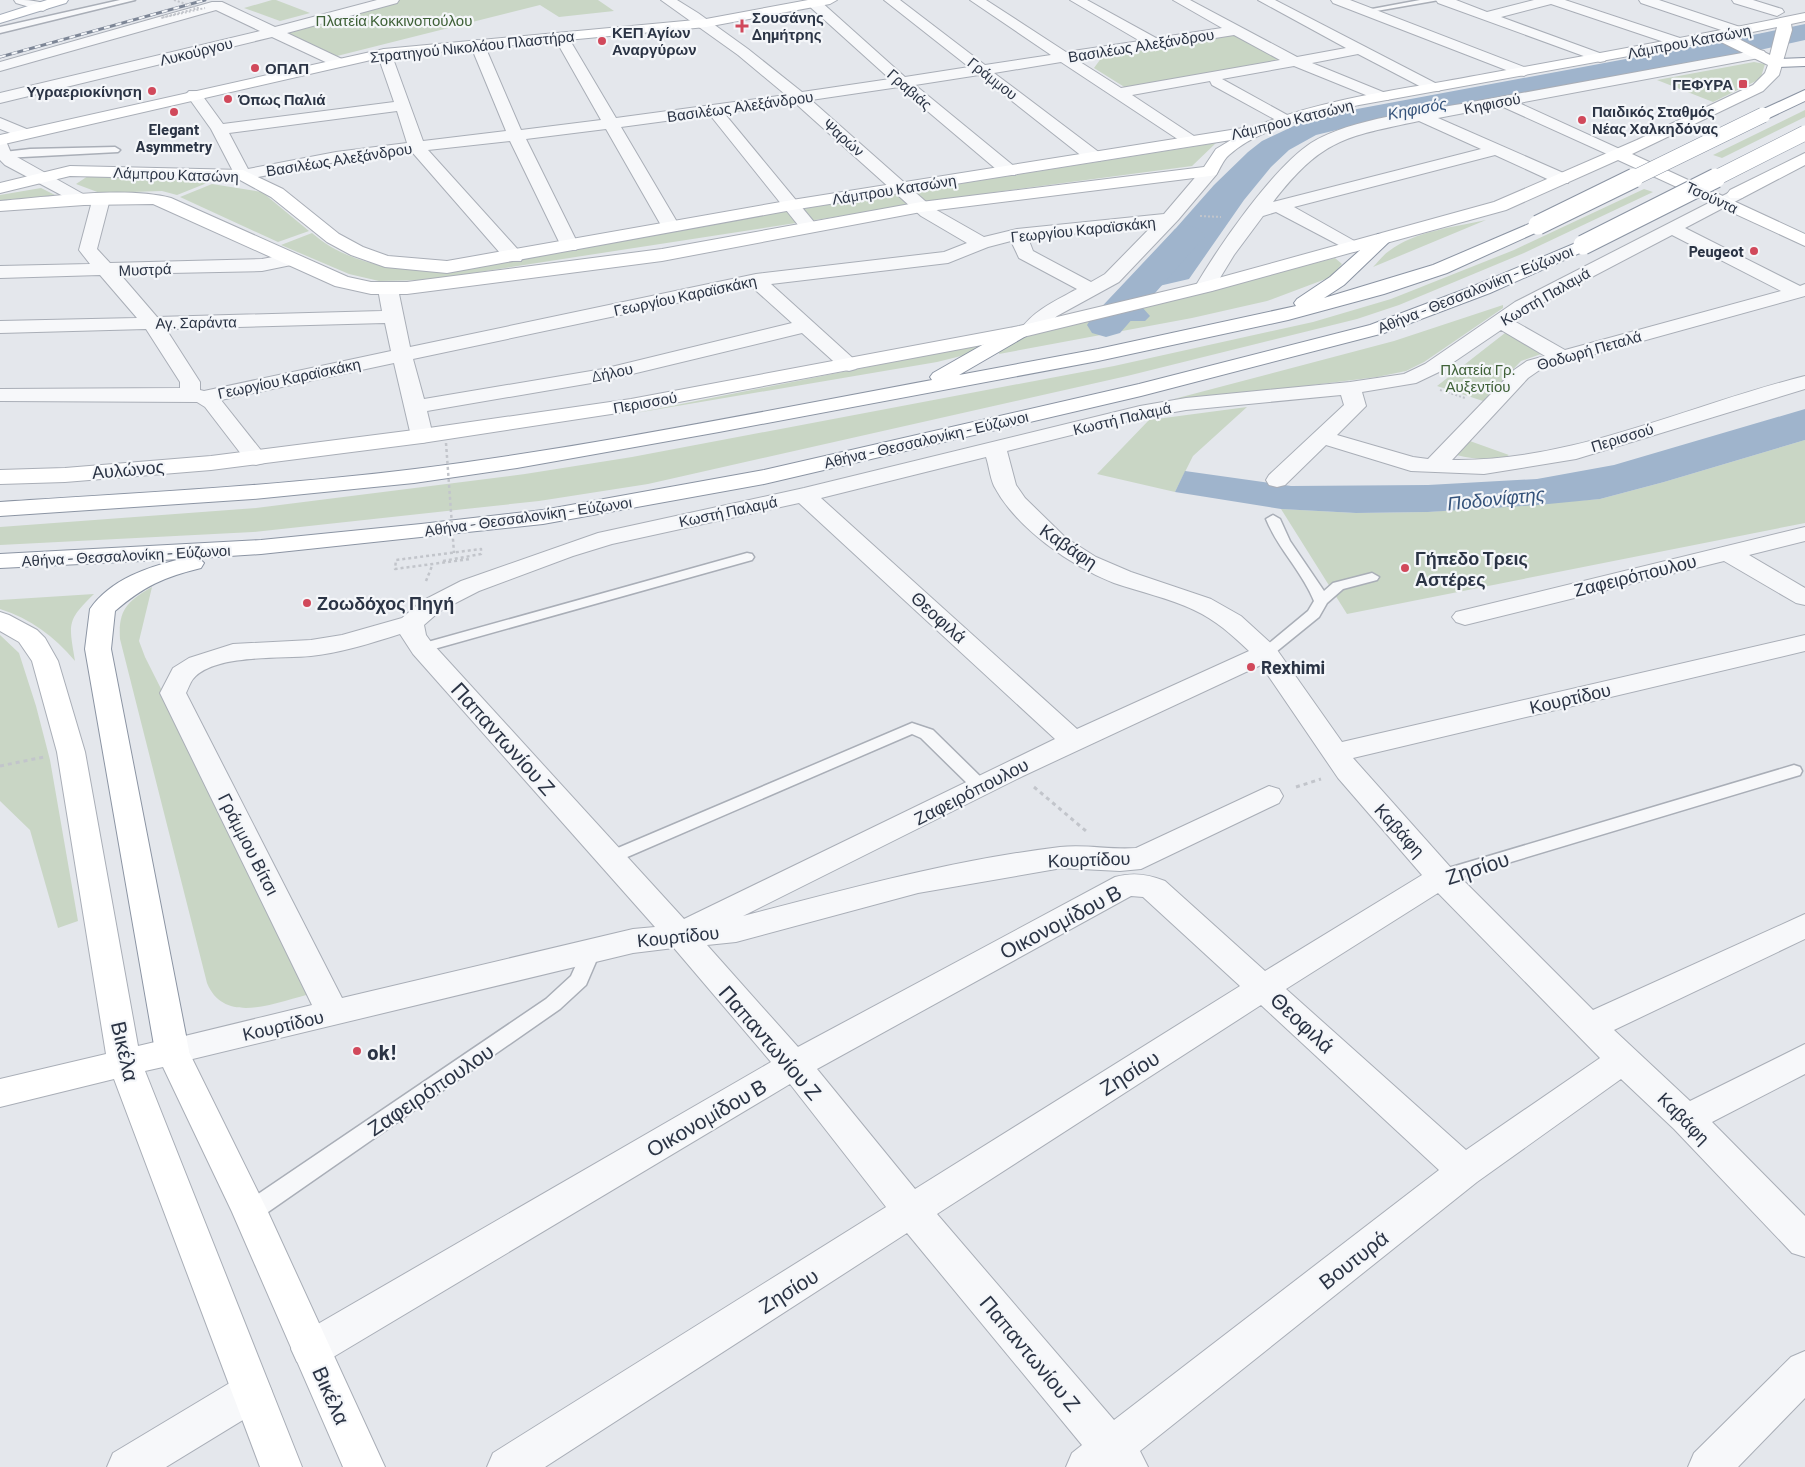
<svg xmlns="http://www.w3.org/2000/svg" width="1805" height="1467" font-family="Barlow,sans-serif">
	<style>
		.green { fill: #c9d6c5 }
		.water { fill: #9fb4cc }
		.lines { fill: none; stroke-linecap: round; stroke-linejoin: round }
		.river { fill: #9fb4cc; fill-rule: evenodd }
		.lane-casing { stroke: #a9aeb7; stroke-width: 3 }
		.street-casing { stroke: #a9aeb7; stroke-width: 2 }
		.secondary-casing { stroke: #a9aeb7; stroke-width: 2 }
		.primary-casing { stroke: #a3abb8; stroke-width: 2 }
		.highway-casing { stroke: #8b94a3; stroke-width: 2 }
		.path-far2 { stroke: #c2c5cb; stroke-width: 2; stroke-dasharray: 2 2; stroke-linecap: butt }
		.path-far1 { stroke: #c2c5cb; stroke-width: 2.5; stroke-dasharray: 3 3; stroke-linecap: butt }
		.path { stroke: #c2c5cb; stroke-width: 3; stroke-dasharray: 4 4; stroke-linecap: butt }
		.lane { fill: #f7f8fa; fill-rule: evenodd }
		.street { fill: #f7f8fa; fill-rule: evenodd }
		.secondary { fill: #fff; fill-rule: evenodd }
		.primary { fill: #fff; fill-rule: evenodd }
		.highway { fill: #fff; fill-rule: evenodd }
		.rail-casing { stroke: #7d8696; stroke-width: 3 }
		.rail { stroke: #f4f6f9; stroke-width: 2; stroke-dasharray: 6; stroke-linecap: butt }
		.highway-bridge-far1-casing { stroke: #8b94a3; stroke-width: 16; stroke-linecap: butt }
		.highway-bridge-casing { stroke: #8b94a3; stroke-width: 21; stroke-linecap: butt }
		.path-bridge-far1 { stroke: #c2c5cb; stroke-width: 2; stroke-dasharray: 2 2; stroke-linecap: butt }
		.path-bridge { stroke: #c2c5cb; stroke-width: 2.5; stroke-dasharray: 3 3; stroke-linecap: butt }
		.highway-bridge-far1 { stroke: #fff; stroke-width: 15 }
		.highway-bridge { stroke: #fff; stroke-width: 19 }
		.poi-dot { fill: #d1495b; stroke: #f4f6f9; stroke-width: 2 }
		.labels { text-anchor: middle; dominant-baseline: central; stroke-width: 4.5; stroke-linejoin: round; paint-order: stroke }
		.far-poi-label { font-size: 15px; font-weight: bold; fill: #2b3445; stroke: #f4f6f9; text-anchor: start }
		.far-park-label { font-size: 15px; fill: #3f6138; stroke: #f4f6f9 }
		.far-street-label { font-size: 15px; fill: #2b3445; stroke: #f4f6f9 }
		.far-water-label { font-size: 16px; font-style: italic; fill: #34527a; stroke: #f4f6f9 }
		.street-label { font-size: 18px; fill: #2b3445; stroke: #f4f6f9 }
		.poi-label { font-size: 18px; font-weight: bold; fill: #2b3445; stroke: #f4f6f9; text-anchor: start }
		.water-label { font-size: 19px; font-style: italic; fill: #34527a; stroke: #f4f6f9 }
		.near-street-label { font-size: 21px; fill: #2b3445; stroke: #f4f6f9 }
		.near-poi-label { font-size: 21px; font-weight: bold; fill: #2b3445; stroke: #f4f6f9; text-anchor: start }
	</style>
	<rect width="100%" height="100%" fill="#e4e7ec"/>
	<path class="green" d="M272,0h4l34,13 -30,8 -36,-13z
		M391,0h207l16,11 -55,6 -19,-12 -203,51 -54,-25z
		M1236,34l48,26 -158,28 -32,-20 8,-11z
		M1754,62l11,2 -4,13 -5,4 -43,21 -56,-22z
		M1805,110v7l-83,41 -9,-3z
		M1216,143l-24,23 -196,26 -569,88 -48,1 -30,-7 -68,-29 31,-12c33,29 79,37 122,38l235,-41z
		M88,176l112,5 7,2 -30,12 -15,-4 -62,2 -24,-9z
		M212,184l50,8 47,39 -31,11 -98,-45z
		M41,188l14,7 -7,3 -48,4v-7z
		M1644,189l9,3 -129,61 -125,52 -42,14 -230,57 -479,108 -109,17 -286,31 -253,13v-18l256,-19 269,-34 107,-17 482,-91 199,-44 78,-23 123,-49z
		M1486,220l-113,47c5,-5 10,-12 16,-16 26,-20 66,-24 97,-31z
		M1335,258l7,6 -11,13 -64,24 -75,17 -193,36 1,-4 21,-13 66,-16h58l-3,-14z
		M1503,305v3l-79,54 -18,9 -29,6 -113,14 -90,8 220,-58z
		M1505,333l5,1 34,19 -23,8 -38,40 -46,-15z
		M983,344l-18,11 -28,7 -301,51z
		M1247,407l-54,49 -18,36 -78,-18 52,-54z
		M1467,440l42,15c-11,8 -44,3 -56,-1z
		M1805,440v83l-458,91 -66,-105 75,4 72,-1 172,-13 64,-17z
		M152,587l-13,54 6,16 169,336c-35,8 -89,34 -107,-10l-87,-344c-2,-30 8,-38 32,-52z
		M94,594c-28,27 -25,30 -19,67 -21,-25 -44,-42 -75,-52v-9z
		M0,635l19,18 17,53 14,54 28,161 -20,7 -28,-98 -30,-29z"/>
	<path class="water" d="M1765,33l3,1 -8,15 -25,-10z
		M1722,41l28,11 -356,64 -78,19 -27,15 -18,17 -27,33 -55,79 -73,17 98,-111 34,-33 14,-11 36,-17 59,-15z
		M1142,307l8,9 -5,5h-58z
		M1805,409v31l-141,42 -64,17 -62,6 -110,7 -72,1 -75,-4 -106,-17 10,-21 106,15 137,-1 109,-6 77,-14z"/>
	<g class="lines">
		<path class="river" d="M1805,24v16l-113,25 -10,-3 -4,-6 4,-6z
			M1187,225l12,4 6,7 -6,7 -79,90 -14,4 -14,-4 -5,-8 5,-8 83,-88z"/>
		<g class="lane-casing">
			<path id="lane" d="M120,0h15l-135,33v-6z
				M1420,0h19l-74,13 -4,-2z
				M115,147l5,3 -2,2 -114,6 -4,-2 1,-3 3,-1 26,-3z
				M1273,515l7,4 10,22 34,50 9,-8 39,-10 7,4 -2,3 -34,9 -16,14 -8,14 -48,39h-10l-3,-3 3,-3 47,-39 6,-10c-12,-30 -36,-52 -48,-82z
				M747,553l5,1 2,3 -2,3 -325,91h-10l-3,-3 3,-3z
				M912,723l21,7 53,52 2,4 -2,4h-12l-53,-52 -9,-4 -294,127 -6,2 -6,-2 -3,-4 3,-4z
				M1794,765l6,2 2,4 -2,4 -359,108 -6,-1 -3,-5 3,-5z
				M592,943l7,2 2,5 -15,35 -26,24 -302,210 -8,2 -8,-2 -3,-7 3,-7 304,-206 25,-23 14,-31z"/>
		</g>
		<g class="street-casing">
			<path id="street" d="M14,0c12,0 28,0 36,7l-7,4 -27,-8z
				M377,0h22l-2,3 -110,30 57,27 2,3 -2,3h-10l-62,-29 -272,66v-10l260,-62 -44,-21 -216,61v-9l212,-60h10l53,25z
				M661,0h16l21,13 50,36 54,43 88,-13 -81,-73 -2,-3 3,-3h9l86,77 64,-10 -85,-67h16l85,65 66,-10 -81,-55h16l80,52 74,-11 -70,-41h17l69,38 66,-10 -49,-28h17l107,57 49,-9 -88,-48h17l164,85 3,3 -3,3h-10l-71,-37 -46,9 76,31 3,3 -3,3h-10l-84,-34 -72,13 67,37 2,3 -2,3 -6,2 -71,-39 -2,-4 -78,14 65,43 2,3 -8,5 -6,-2 -124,-82 -67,11 106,80 2,4 -2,4h-12l-109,-86 -64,10 100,82 2,4 -2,4h-12l-104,-88 -88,13 122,108 51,29 33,-8 147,-15 40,-47h12l2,4 -2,4 -38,45 -59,62 -62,34 -19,17h-14l-3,-4c13,-19 36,-29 56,-40l-58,-31 -8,-17 -23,6 -40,16 -177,21 85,77 3,4 -3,4 -7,2 -7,-2 -40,-36 -199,48 -176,30 6,25 -3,5 -8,2 -8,-2 -3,-5 -17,-73 -173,37 46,58 -3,5 -8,2 -8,-2 -43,-56 -8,-5 -197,-1v-12l180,-1v-6l-34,-53 -146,4v-12l137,-3 -37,-43 -100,3v-12l90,-2 -11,-14 13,-49 -8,4 -6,-1 -73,-39 -5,-5v-21l6,2 5,12 6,4 75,42 3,-4h12l3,4 -13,50 13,14 152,-4 27,-5 7,2 2,4 -2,4 -34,7 -142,3 37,43 225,-6 -4,-22 3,-4h14l3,4 12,58 346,-73 188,-22 23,-9 -46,-27 -126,-113 -71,10 90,109 3,4 -3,4h-12l-92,-115 -89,12 59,100 -3,4h-12l-3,-4 -56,-98 -80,10 53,107 -3,4h-12l-3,-4 -51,-105 -82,9 93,103 2,4 -2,4h-14l-95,-109 -76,10 -93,18 -6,-1 -26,-50 -25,-35 3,-3h10l24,33 171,-22 -17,-49 7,-4 7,4 32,88 83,-10 -36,-87 7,-4 7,4 37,86 80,-10 -47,-83 7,-4 7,4 48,81 170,-23 -48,-40zM1234,35l46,25 -159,28 -44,-28zM397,111l10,32 -71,9 -88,17 -19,-36zM1152,226l-47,48 -14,8 -58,-31 -5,-13zM752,287l40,36 -189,46 -179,30 -11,-40zM385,323l6,28 -187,40 -4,-1v-8l-34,-53z
				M1331,0h19l179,69 2,3 -7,4 -5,-1 -186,-72z
				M1436,0h20l31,12 47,-12h31l121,40 2,3 -7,4 -5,-1 -125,-42 -50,13 104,38 2,3 -2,3 -5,1 -162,-59z
				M1639,0h20l84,28 2,3 -7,4 -5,-1 -92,-31z
				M1732,0h21l29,9 2,3 -7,4 -43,-13z
				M1759,50l5,1 2,3 -2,3 -245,46 105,48 2,3 -2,3 -6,2 -117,-53 -63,12 130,57 2,4 -2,4h-12l-61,-28 -201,52 64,36 3,4 -3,4 -6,1 -76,-40 -13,4 -29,39 -22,36h-14l-3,-4c24,-41 77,-118 116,-144 40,-25 114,-32 161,-41 96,-17 191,-35 287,-52zM1419,121l62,28 -208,53c49,-63 71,-65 146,-81z
				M0,118l29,12 2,3 -8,5 -23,-9z
				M1736,189l6,1 3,4 -3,4 -57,30 115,58 5,-2v12l-264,73 -13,9 -76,82c122,2 236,-55 353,-84v13l-229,70 -92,15 -73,-3 -85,-26 -41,40 -8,2 -8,-2 -3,-5 3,-5 75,-70 -3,-10 -155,15 -46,8 -133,33 9,34 9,13 41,40 30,19 35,15 80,27 30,17 34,31 67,95 463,-107v16l-452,107 99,111 141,141 212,-96v25l-191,91 76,71 115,-57v30l-93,48 93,94v41l-13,-4 -118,-124 -53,-50 -144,103 -337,269 8,16h-82l6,-14 10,-8 -175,-212 -362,234h-58l6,-14 393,-246 -96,-123 -465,278 -14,5 -14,-5 -6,-13 6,-13 474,-274 -97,-114 -41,5 -461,111 -12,-4 -5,-9 5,-9 152,-37 -152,-312 13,-25 16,-10 44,-14 78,-4 31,-5 60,-17 20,-17 39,-20 137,-48 206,-45 336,-82 46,-8 164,-16 54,-8 21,-10 90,-62zM1672,235l109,56 -216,59 -51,-29 15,-11zM1501,330l44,26 -18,5 -13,9 -86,89 -15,-2 -76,-22 29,-29 -4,-14 54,-9 23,-11zM986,457c3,9 4,20 8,29 22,42 77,80 120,97 26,9 55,15 80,27 22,10 38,25 55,41l-172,78 -256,-231zM799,503l256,236 -371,180 -253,-277 -5,-7 -2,-10 16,-14 39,-20 94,-35 39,-12zM400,634l13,20 242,273 -22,2 -291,69 -156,-305c2,-4 4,-10 7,-14 21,-25 87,-20 118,-23 30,-3 60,-13 89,-22zM1261,665l77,113 84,97 -157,96 -100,-90c-17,-7 -32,-9 -50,-4l-317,170 -91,-102 29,-3 182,-49 144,-25 58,3 21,-2 138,-66 4,-7 -4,-7 -10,-3 -133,62c-25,2 -51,-4 -76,-1 -108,13 -212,42 -317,69l280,-140zM1438,893l162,165 -134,92 -180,-161zM1131,896l12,1 97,89 -325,203 -98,-120zM1261,1005l178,165 -325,250 -177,-206z
				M1805,527v14l-56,14 56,33v17l-9,-2 -72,-42 -259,64 -9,-3 -4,-5 4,-5z
				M1805,1351v47l-67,69h-50l6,-14 97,-96z
				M252,1373l14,5 6,14 -6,14 -100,61h-59l6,-14 125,-75z"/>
		</g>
		<g class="secondary-casing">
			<path id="secondary" d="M808,0h29l-7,4 -124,23 -322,30 -384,88v-10l384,-86 322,-30z
				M1805,13v8l-14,3 1,6 -13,45 -16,16 -131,63 173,80v12l-187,-86 -112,50 -294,81 -193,47 -388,73 -209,32 -211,27 -146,12 -65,2v-14l65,-2 146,-12 211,-27 209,-30 388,-73 181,-43 294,-81 143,-62 116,-55 12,-12 3,-8 -51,-25 -358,65c-39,9 -101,23 -130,50 -6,5 -9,14 -13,20l-6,1 -289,36 -259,49 -255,33h-36l-36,-8 -182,-82 -69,1 -84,6v-10c48,-4 126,-15 171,-3l177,79 23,5h36l255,-33 259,-47 283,-35 12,-18 15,-9 -439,70 -345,63 -62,-6 -34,-12 -24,-13 -56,-45 -31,-17 -170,-4 -70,17v-10l70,-17 173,4 40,19 56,45 24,13 25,9 59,5 345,-61 464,-74c70,-28 144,-36 218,-50 110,-20 221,-40 331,-63zM1777,27l-7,28 -37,-19z
				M1805,153v12l-63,33h-12l-3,-4 3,-4z
				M0,612l9,3 28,15 8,8 13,23 27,91 53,294 34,-8 12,4 84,170 117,255h-42l-111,-255 -69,-145 -18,4 157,396h-42l-146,-388 -114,28v-28l106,-25 -49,-302 -25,-91 -13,-19 -19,-11z"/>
		</g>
		<g class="primary-casing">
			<path id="primary" d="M47,0h21l-2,3 -66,20v-8z"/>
		</g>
		<g class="highway-casing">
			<path id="highway" d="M1805,58v8l-30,1 -7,-4 7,-4z
				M1805,90v11l-36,17 -6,2 -8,-5 2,-3z
				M1538,220l6,1 3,4 -3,4 -97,44 -63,21 -96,26 -190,41 -379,71 -202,36 -103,15 -161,16 -253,17v-14c138,-9 277,-16 415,-33 173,-22 345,-57 517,-89l-2,-3 3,-4 79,-45h14l3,4 -3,4 -67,39 139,-26 198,-43 -2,-3 3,-4 33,-22 48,-43h12l3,4 -49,47 -20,13 109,-33z
				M1583,240l6,1 3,4 -3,4 -99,44 -106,40 -243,63 -377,88 -221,40 -282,30 -62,4 5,5 -3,5c-37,9 -57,18 -86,43l-4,38 78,402 -5,9 -12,4 -12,-4 -5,-9 -70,-402 5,-40c21,-30 58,-42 91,-50l-181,9v-14l261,-14 160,-16 122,-14 221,-40 375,-86 231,-59 106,-40z"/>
		</g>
		<path class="path-far2" d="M1200,216l21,1
			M1440,390l25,8"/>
		<path class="path-far1" d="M443,561l38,-7v-5l-85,11 -1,9 75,-10
			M426,581l6,-15"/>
		<path class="path" d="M0,766l44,-9
			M1034,787l52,44
			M1296,787l25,-8"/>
		<use href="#lane" class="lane"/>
		<use href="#street" class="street"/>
		<use href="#secondary" class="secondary"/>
		<use href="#primary" class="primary"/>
		<use href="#highway" class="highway"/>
		<g class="rail-casing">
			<path id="rail" d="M0,57l205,-57"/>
		</g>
		<use href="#rail" class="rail"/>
		<g class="highway-bridge-far1-casing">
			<path id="highway-bridge-far1" d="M1632,179l131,-64
				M1714,179l91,-46"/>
		</g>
		<g class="highway-bridge-casing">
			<path id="highway-bridge" d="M1538,225l96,-47
				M1583,245l133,-67"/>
		</g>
		<path class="path-bridge-far1" d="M174,0l24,8 -37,10 44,-10"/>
		<path class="path-bridge" d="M446,443l8,110"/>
		<use href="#highway-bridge-far1" class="highway-bridge-far1"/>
		<use href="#highway-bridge" class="highway-bridge"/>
	</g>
	<g class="poi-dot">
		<path d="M739.5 18.5h5v5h5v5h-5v5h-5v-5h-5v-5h5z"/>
		<circle cx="602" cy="41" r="5"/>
		<circle cx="255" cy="68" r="5"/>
		<rect x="1738" y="79" width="10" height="10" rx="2.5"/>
		<circle cx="152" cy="91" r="5"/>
		<circle cx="228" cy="99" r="5"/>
		<circle cx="174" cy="112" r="5"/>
		<circle cx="1582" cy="120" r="5"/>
		<circle cx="1754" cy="251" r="5"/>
		<circle cx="1405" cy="568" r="5"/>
		<circle cx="307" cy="603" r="5"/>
		<circle cx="1251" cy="667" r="5"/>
		<circle cx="357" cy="1051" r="5"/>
	</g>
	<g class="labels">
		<g class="far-poi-label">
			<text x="752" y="17">Σουσάνης<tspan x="752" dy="17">Δημήτρης</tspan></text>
			<text x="612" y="32">ΚΕΠ Αγίων<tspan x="612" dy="17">Αναργύρων</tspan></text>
			<text x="265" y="68">ΟΠΑΠ</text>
			<text x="1733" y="84" text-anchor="end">ΓΕΦΥΡΑ</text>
			<text x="142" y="91" text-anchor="end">Υγραεριοκίνηση</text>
			<text x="238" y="99">Όπως Παλιά</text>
			<text x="1592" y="111">Παιδικός Σταθμός<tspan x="1592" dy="17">Νέας Χαλκηδόνας</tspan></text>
			<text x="174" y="129" text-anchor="middle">Elegant<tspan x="174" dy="17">Asymmetry</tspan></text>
			<text x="1744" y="251" text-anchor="end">Peugeot</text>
		</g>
		<g class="far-park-label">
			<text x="394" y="20">Πλατεία Κοκκινοπούλου</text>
			<text x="1478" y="369">Πλατεία Γρ.<tspan x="1478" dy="17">Αυξεντίου</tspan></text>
		</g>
		<g class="far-street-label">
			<text transform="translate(1689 41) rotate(-11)">Λάμπρου Κατσώνη</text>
			<text transform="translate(1141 45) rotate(-9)">Βασιλέως Αλεξάνδρου</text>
			<text transform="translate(472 46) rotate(-6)">Στρατηγού Νικολάου Πλαστήρα</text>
			<text transform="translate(196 51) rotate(-14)">Λυκούργου</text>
			<text transform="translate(993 78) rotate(38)">Γράμμου</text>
			<text transform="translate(910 89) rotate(41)">Γραβιάς</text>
			<text transform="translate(1492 103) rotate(-11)">Κηφισού</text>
			<text transform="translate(740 106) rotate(-8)">Βασιλέως Αλεξάνδρου</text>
			<text transform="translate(1292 119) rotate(-14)">Λάμπρου Κατσώνη</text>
			<text transform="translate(844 137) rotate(41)">Ψαρών</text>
			<text transform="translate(339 159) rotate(-9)">Βασιλέως Αλεξάνδρου</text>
			<text transform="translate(176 174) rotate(2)">Λάμπρου Κατσώνη</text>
			<text transform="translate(894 189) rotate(-9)">Λάμπρου Κατσώνη</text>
			<text transform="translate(1712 197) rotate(25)">Τσούντα</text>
			<text transform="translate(1083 229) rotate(-6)">Γεωργίου Καραϊσκάκη</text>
			<text transform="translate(145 269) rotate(-2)">Μυστρά</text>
			<text transform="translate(1475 289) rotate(-22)">Αθήνα - Θεσσαλονίκη - Εύζωνοι</text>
			<text transform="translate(685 295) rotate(-12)">Γεωργίου Καραϊσκάκη</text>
			<text transform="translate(1545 296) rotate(-30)">Κωστή Παλαμά</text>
			<text transform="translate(196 322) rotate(-1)">Αγ. Σαράντα</text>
			<text transform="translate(1589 350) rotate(-16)">Θοδωρή Πεταλά</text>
			<text transform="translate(612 372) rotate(-12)">Δήλου</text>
			<text transform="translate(289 378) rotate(-12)">Γεωργίου Καραϊσκάκη</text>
			<text transform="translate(645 402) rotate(-10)">Περισσού</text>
			<text transform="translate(1122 418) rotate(-13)">Κωστή Παλαμά</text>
			<text transform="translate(1622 437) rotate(-17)">Περισσού</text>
			<text transform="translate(926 439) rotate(-13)">Αθήνα - Θεσσαλονίκη - Εύζωνοι</text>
			<text transform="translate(728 511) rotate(-12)">Κωστή Παλαμά</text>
			<text transform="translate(528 516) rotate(-8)">Αθήνα - Θεσσαλονίκη - Εύζωνοι</text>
			<text transform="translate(126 555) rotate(-3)">Αθήνα - Θεσσαλονίκη - Εύζωνοι</text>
		</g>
		<g class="far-water-label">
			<text transform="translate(1417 108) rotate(-11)">Κηφισός</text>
		</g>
		<g class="street-label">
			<text transform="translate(128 469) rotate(-5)">Αυλώνος</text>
			<text transform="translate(1069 546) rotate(34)">Καβάφη</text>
			<text transform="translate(1635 575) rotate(-14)">Ζαφειρόπουλου</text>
			<text transform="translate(939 617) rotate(42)">Θεοφιλά</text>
			<text transform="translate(1570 698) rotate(-13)">Κουρτίδου</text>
			<text transform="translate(971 791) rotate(-27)">Ζαφειρόπουλου</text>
			<text transform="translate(1400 830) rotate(48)">Καβάφη</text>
			<text transform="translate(249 844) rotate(63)">Γράμμου Βίτσι</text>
			<text transform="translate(1089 859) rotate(-2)">Κουρτίδου</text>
			<text transform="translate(678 936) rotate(-6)">Κουρτίδου</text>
			<text transform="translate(283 1025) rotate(-13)">Κουρτίδου</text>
			<text transform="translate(1684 1118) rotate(45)">Καβάφη</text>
		</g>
		<g class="poi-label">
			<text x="1415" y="558">Γήπεδο Τρεις<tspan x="1415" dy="21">Αστέρες</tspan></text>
			<text x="317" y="603">Ζοωδόχος Πηγή</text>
			<text x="1261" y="667">Rexhimi</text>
		</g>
		<g class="water-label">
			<text transform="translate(1496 498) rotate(-6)">Ποδονίφτης</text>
		</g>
		<g class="near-street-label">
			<text transform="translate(504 738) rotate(48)">Παπαντωνίου Ζ</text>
			<text transform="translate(1477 867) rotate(-18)">Ζησίου</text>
			<text transform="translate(1060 921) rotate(-28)">Οικονομίδου Β</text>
			<text transform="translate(1303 1022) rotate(43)">Θεοφιλά</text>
			<text transform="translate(771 1042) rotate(49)">Παπαντωνίου Ζ</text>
			<text transform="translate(126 1051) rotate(77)">Βικέλα</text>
			<text transform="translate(1129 1072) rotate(-32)">Ζησίου</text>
			<text transform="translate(430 1089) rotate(-34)">Ζαφειρόπουλου</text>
			<text transform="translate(706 1117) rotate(-30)">Οικονομίδου Β</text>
			<text transform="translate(1353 1259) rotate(-38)">Βουτυρά</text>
			<text transform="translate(788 1290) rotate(-32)">Ζησίου</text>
			<text transform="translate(1031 1353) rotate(50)">Παπαντωνίου Ζ</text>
			<text transform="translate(332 1395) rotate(66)">Βικέλα</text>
		</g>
		<g class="near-poi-label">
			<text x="367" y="1051">ok!</text>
		</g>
	</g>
</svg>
